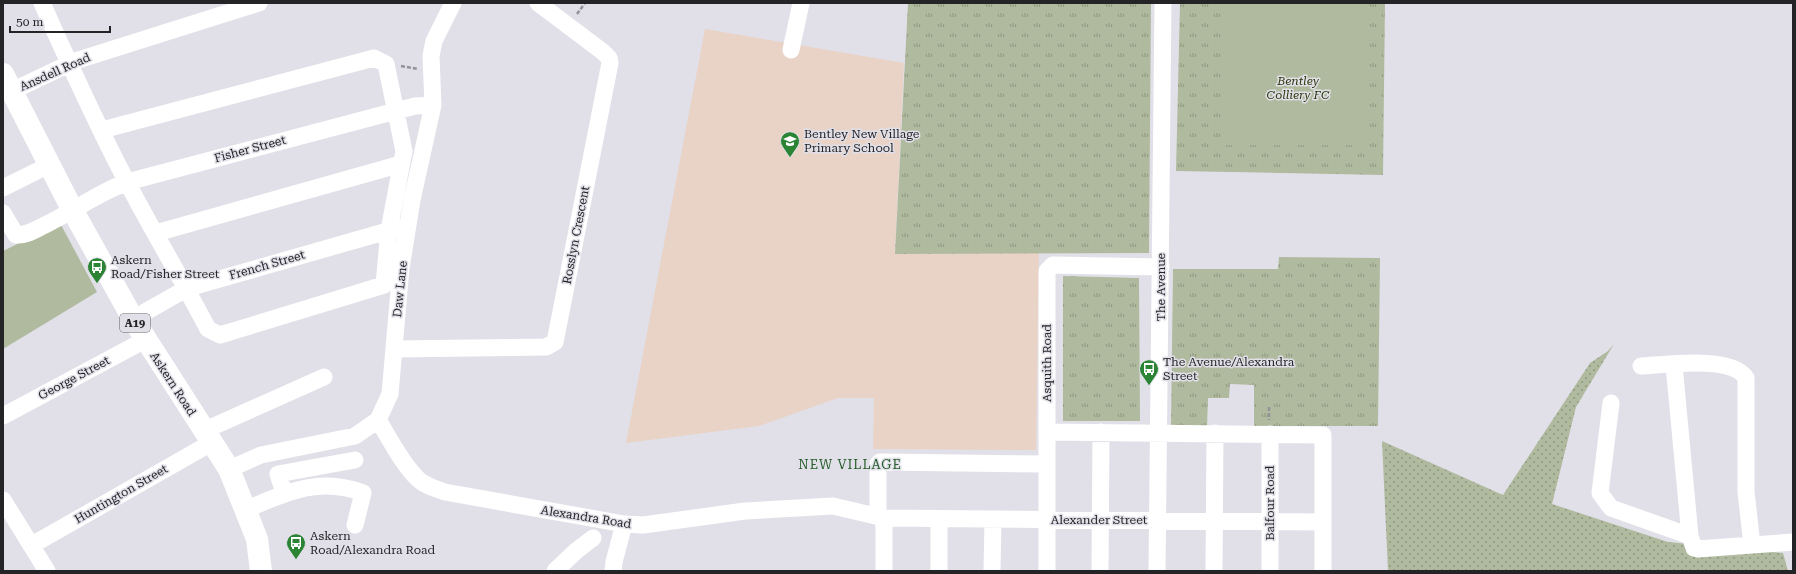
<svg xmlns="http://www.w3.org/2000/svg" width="1796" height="574" font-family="'Roboto Serif',serif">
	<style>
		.education { fill: #e8d3c6 }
		.grass { fill: url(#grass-dots) }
		.park { fill: url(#park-tufts) }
		.garden { fill: #b0ba9e }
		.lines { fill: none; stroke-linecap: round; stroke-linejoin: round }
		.path { stroke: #939399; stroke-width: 2.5; stroke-dasharray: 4 2; stroke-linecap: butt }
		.minor { stroke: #fff; stroke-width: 17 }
		.highway { stroke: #fff; stroke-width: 22 }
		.labels { text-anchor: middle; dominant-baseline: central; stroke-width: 3; stroke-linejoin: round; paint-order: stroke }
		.shield { fill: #e1e0e9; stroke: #5d5c61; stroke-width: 1 }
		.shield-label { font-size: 11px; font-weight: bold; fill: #242427 }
		.street-label { font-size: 12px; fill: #242427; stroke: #e1e0e9 }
		.park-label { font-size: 12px; font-style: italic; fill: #2c380a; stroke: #e1e0e9 }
		.poi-label { font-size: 12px; fill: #242427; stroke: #e1e0e9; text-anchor: start }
		.neighbourhood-label { font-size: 13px; letter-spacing: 1px; fill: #275e2b; stroke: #e1e0e9 }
	</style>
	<defs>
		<pattern id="grass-dots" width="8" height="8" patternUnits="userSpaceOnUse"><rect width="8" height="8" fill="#b0ba9e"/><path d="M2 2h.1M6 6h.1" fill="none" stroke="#8f9781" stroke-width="1.8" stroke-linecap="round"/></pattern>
		<pattern id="park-tufts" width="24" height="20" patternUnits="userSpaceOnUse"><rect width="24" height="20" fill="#b0ba9e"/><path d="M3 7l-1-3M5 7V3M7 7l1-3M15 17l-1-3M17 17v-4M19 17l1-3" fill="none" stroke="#8f9781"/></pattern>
	</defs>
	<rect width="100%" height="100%" fill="#e1e0e9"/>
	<path class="education" d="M705,29l199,34 -9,191 144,-2 -3,198 -163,-1 1,-51h-36l-79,28 -133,17z"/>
	<path class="grass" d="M1614,344l-38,63 -24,97 116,38 115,11 5,18h-400l-6,-130 121,54 87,-132 18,-12z"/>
	<path class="park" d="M908,3h243l-2,250 -254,1z
		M1180,3h205l-2,172 -207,-4z
		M1279,257l101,1 -2,168h-124v-41l-24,-1 -1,14h-21l-1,29 -36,-1 2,-157h105z
		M1063,276l76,2 1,143h-77z"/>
	<path class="garden" d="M1224,3h142v142h-142z
		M60,223l37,69 -94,57v-98z"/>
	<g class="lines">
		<path class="path" d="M577,14l8,-11
			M401,66l17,3
			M1269,407v13"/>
		<path class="minor" d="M42,3c27,60 54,121 85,179 26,50 55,97 81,147l12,6 164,-50 5,-55 15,-79 -18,-87 -12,-6 -272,72
			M791,50l10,-47
			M12,91l63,-30 184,-58
			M3,188l46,-23
			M3,213l13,22c11,1 20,-6 29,-10 27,-13 59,-36 86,-44l284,-75 18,-1
			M156,233l245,-69
			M133,319l51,-29 11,-4 203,-58
			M395,349l151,-2 9,-5 55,-279 -1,-5 -6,-6 -65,-49
			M1674,365l16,171 4,12 4,1 95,-7
			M1641,366c23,-1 91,-11 105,12v114l6,53
			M1611,403l-11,90 11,15 79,28
			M3,416l142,-76
			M378,420c12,19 23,42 39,58 6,7 19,11 28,14l179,32 19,1 102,-14 88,-5 51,12 438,4
			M203,431l121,-54
			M1047,432l276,3v136
			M229,469l32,-14 94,-19 23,-16 12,-26 11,-126 11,-68 21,-95 -2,-49 3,-15 19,-38
			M284,493l-6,-19 77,-14
			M3,500l44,71
			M245,510c40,-17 74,-34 118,-17l-8,32
			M878,517v-53l2,-2 167,2
			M32,545l179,-102
			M555,571l21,-20 17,-13
			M613,571l1,-9 10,-38
			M884,571v-53
			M939,571v-51
			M992,571l1,-51
			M1047,571v-300l6,-6 108,2
			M1100,571l1,-139
			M1157,571l6,-568
			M1214,571l1,-138
			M1270,571v-137"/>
		<path class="highway" d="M3,74l70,137 60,108 96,150 28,70 4,32"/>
	</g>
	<defs>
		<g id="school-pin" transform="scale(1)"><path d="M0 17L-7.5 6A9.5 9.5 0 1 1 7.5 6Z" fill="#2a8434" stroke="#e1e0e9"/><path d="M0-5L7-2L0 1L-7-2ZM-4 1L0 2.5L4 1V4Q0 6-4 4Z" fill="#fff"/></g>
		<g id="bus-pin" transform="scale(1)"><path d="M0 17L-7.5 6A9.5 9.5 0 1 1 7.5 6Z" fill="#2a8434" stroke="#e1e0e9"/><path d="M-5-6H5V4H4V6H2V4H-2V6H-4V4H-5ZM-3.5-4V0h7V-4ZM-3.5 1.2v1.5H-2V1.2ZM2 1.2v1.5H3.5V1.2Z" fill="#fff"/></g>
	</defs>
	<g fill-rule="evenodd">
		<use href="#school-pin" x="790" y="141"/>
		<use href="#bus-pin" x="97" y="267"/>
		<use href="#bus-pin" x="1149" y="369"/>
		<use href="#bus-pin" x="296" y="543"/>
	</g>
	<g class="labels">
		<rect class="shield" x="120" y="314" width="30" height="18" rx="3"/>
		<g class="shield-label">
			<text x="135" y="323">A19</text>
		</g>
		<g class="street-label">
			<text transform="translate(55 72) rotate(-24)">Ansdell Road</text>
			<text transform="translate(250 149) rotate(-15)">Fisher Street</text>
			<text transform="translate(576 235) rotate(-79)">Rosslyn Crescent</text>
			<text transform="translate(267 265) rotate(-16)">French Street</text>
			<text transform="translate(1161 287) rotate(-90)">The Avenue</text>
			<text transform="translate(400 289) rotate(-84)">Daw Lane</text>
			<text transform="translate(1047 363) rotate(-90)">Asquith Road</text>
			<text transform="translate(74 378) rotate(-28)">George Street</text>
			<text transform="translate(173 384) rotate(57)">Askern Road</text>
			<text transform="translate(121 494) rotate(-30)">Huntington Street</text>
			<text transform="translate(1270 503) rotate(-90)">Balfour Road</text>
			<text transform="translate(586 517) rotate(9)">Alexandra Road</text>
			<text x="1099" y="520">Alexander Street</text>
		</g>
		<g class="park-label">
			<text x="1298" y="81">Bentley<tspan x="1298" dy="14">Colliery FC</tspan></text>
		</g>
		<g class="poi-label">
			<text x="804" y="134">Bentley New Village<tspan x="804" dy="14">Primary School</tspan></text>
			<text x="111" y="260">Askern<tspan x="111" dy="14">Road/Fisher Street</tspan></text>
			<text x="1163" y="362">The Avenue/Alexandra<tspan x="1163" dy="14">Street</tspan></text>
			<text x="310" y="536">Askern<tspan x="310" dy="14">Road/Alexandra Road</tspan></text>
		</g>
		<g class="neighbourhood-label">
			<text x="850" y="464">NEW VILLAGE</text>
		</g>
	</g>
	<rect width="1796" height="574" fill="none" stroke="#242427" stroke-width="8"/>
	<path d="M10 26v6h100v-6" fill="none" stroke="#242427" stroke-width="2"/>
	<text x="16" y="26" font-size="12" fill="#242427" stroke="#e1e0e9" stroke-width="3" paint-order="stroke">50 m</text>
</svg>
